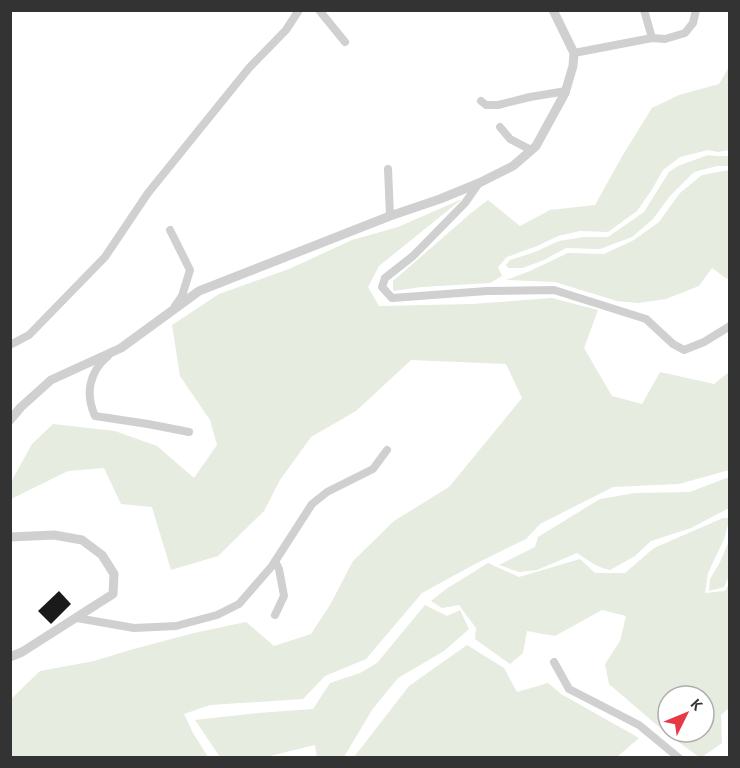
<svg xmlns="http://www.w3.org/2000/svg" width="740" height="768" font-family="'Alegreya Sans',sans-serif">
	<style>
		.green { fill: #e6ecdf; fill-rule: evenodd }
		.building { fill: #1a1a1a }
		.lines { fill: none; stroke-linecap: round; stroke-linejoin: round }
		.minor { stroke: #d0d0d0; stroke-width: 8 }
		.tertiary { stroke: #d0d0d0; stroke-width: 9 }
	</style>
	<rect width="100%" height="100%" fill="#fff"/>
	<path class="green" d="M729,67v83l-11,2 -10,-2 -28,7 -17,13 -12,21 -14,20 -29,21 -28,-1 -22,5 -21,10 -30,11 -9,10 4,9 -12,7 -68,4 -29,4v-10l78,-68 17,-13 32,26 30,-16 45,-5 29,-52 28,-45 27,-13 40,-11z
		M708,155l9,1h12v10h-12l-23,6 -24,24 -17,23 -21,18 -32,12 -34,-1 -22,12 -21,8h-15l-2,-3 4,-5 25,-8 24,-11 25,-4h24l36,-25 25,-40 9,-6z
		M729,170l1,106 -3,3 -15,-11 -13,18 -33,13 -28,4 -21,-2 -62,-19 -49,-2 24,-9 38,-18 36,1 30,-14 25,-18 21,-29 22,-18z
		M462,199l-83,67 -11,21 11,19 93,-2 80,-6 46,12 -14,38 28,48 30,8 18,-32 54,12 15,-12v98l-50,14 -66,3 -73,37 -14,15 -51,25 -53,29 -56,66 -41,17 -22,23 -93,6 -26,9 9,19 15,24h-197v-58l29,-28 54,-10 36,-11 64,-17 52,-11 28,24 37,-12 19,-29 23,-44 41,-40 55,-34 73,-89 -16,-34 -95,-4 -55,51 -45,26 -31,43 -16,31 -46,45 -47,14 -19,-63 -31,-3 -17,-36 -36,3 -57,28v-17l21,-38 21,-20 62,7 42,15 37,32 23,-33 -7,-25 -30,-44 -8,-51 47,-31 70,-25 63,-29 46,-13z
		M729,477v31l-38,20 -40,13 -16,15 -25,14c-14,-3 -21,-9 -33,-17l-40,17 -18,2 -20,-7 36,-18 3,-10 62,-38 35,-6 55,-1z
		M723,518h6v3l-5,18 -16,34 -3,20 20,-2 4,-7v124l-8,7 1,28 -20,14h-3l-34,-25 -56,-48 -4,-20 15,-23 6,-25 -24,-6 -47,26 -28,-5 -4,22 -13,11 -35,-25 1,-11 -17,-23 -17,3 -11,-7 15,-12 42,-26 31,14 61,-18 15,14h30l29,-25zM668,696h36v36h-36z
		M729,541v35l-5,11 -15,4 1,-12 10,-17z
		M425,605l22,11 13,-6 9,19 -25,22 -46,27 -26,32 -28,47h-27l-2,-12 -49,12h-46l-25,-37 63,-7 55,-4 17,-26 30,-10 17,-10z
		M467,645l37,23 13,24 31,-9 13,11 78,44 -22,19h-263l55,-71z"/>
	<path class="building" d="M59,591l12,13 -20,20 -13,-13z"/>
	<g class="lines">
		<path class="minor" d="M319,10l26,32
			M644,10l8,28
			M574,53l78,-15 13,1 20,-6 8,-10 3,-13
			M481,101l5,4h12l32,-8 36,-6
			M500,127l10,12 21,11
			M388,169l2,47
			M479,183l-14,20 -52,53 -28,22 -3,9 10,11 95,-7 67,-1 92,29 27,25 11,6 20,-8 26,-16
			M170,230l20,40 -8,26 -7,10
			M10,345l19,-10 76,-78 43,-64 101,-125 37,-38 13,-20
			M108,356c-19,16 -23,38 -13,60l53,8 41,8
			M275,615l9,-19 -5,-27 -4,-8
			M77,618l57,10 42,-2 41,-11 22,-11 33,-38 40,-62 15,-12 46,-23 14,-19
			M554,662l15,27 70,36 40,33"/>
		<path class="tertiary" d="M10,420l11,-13 30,-27 70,-32 78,-57 191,-75 50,-17 39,-16 34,-17 23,-20 29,-53 8,-27 1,-13 -21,-43
			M10,537l44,-2 28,5 20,15 12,19 -1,20 -91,58 -12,5"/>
	</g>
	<rect width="740" height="768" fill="none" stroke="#333333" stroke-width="24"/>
	<g transform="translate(686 714) rotate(47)"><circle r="28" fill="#ffffff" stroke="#adadad" stroke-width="1.5"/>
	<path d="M0-4.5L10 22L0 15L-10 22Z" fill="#e63946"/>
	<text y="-9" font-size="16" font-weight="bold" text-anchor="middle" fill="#333333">K</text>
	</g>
</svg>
